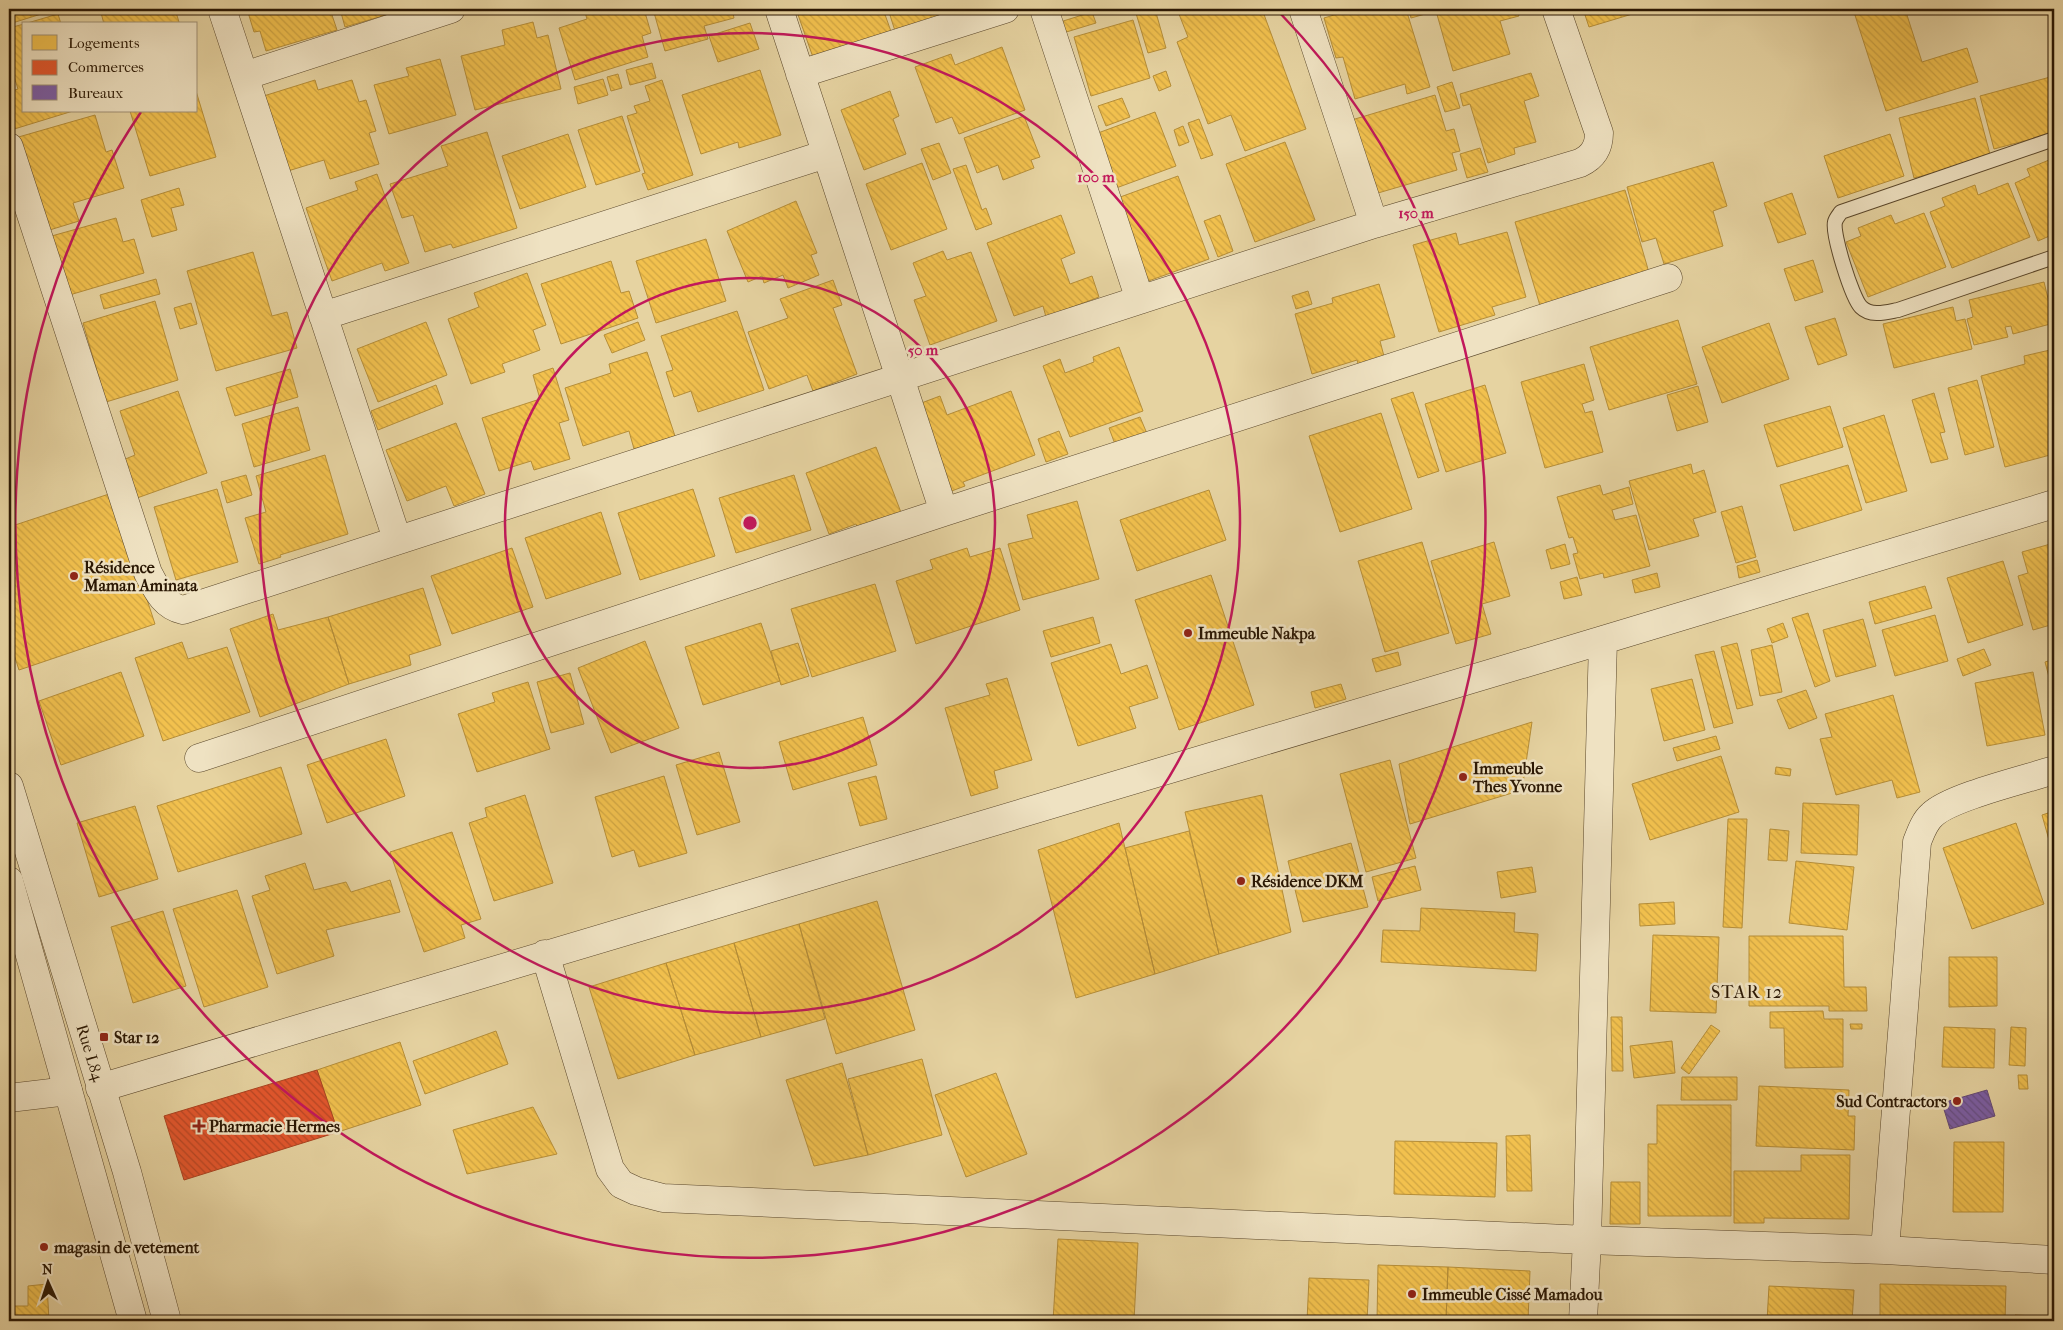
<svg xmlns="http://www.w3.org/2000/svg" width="2063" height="1330" font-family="'IM FELL French Canon',serif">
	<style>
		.homes { fill: url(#homes-back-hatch); stroke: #b68e38 }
		.shops { fill: url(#shops-back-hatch); stroke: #ac4421 }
		.offices { fill: url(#offices-back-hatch); stroke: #634976 }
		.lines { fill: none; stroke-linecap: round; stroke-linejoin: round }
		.service-casing { stroke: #59462a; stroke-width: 16 }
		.minor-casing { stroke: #59462a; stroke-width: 29 }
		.tertiary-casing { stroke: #59462a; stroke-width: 29 }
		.service { stroke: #efe2c2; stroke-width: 14 }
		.minor { stroke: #efe2c2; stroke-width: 28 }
		.tertiary { stroke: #efe2c2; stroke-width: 28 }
		.ring { fill: none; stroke: #c2185b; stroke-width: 2.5 }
		.poi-dot { fill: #8f2418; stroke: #efe2c2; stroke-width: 2 }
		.labels { text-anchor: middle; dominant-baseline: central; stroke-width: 5; stroke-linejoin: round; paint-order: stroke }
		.poi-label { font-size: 16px; font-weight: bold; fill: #2a1703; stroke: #efe2c2; text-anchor: start }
		.street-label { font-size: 16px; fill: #2a1703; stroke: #efe2c2 }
		.neighbourhood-label { font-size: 18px; letter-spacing: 1px; fill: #2a1703; stroke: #efe2c2 }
		.centre { fill: #c2185b; stroke: #efe2c2; stroke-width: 2.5 }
		.ring-label { font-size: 15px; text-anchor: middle; font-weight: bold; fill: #c2185b; stroke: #efe2c2; stroke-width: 5; stroke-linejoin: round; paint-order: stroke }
	</style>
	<defs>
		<pattern id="homes-back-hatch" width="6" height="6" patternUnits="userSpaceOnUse" patternTransform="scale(1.25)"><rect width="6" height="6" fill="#f2c14e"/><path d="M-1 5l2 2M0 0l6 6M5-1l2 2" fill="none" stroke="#d0a542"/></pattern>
		<pattern id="shops-back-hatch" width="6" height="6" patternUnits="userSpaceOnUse" patternTransform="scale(1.25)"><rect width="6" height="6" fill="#e4572e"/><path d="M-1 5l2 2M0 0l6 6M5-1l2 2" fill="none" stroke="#b94725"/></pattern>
		<pattern id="offices-back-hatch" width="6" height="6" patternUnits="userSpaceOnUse" patternTransform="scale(1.25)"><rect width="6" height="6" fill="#7b5ea7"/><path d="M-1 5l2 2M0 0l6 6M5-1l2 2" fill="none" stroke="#654d86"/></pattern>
	</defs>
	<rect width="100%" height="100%" fill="#e6d3a1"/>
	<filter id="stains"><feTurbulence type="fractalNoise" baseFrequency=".004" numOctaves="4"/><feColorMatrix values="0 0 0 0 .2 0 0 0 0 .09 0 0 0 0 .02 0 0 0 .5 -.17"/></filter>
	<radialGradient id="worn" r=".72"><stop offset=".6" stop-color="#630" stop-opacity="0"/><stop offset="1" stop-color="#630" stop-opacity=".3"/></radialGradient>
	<path class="homes" d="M9,9h42v2l-42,13z
		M100,9h75l4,13 -5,2h-70z
		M247,9h83l7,21 -71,21 -6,-20 -6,1z
		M340,9h66l-61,18z
		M584,9h60l7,24 -9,3 6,21 -73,23 -16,-52 28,-9z
		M653,9h79l2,9 -30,8 4,13 -43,12z
		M796,9h87l10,28 -78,26z
		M888,9h84l-76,25z
		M1122,9h33l11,39 -18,5 -13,-43 -12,4z
		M1177,9h85l44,120 -61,22 -14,-36 -23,9 -31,-82 11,-5z
		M1354,9h52l24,78 -23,7 -2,-10 -50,15 -12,-42 -7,1 -12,-40z
		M1408,9h108l3,7 -19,5 10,33 -57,17 -17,-60 -25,7z
		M1583,9h54l2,3 -50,15z
		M1853,9h63l-10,3 16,50 45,-14 11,34 -92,29z
		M1092,12l4,11 -33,10 -3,-11z
		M58,14l3,10h-37z
		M1133,20l17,58 -59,18 -17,-59z
		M533,22l4,16 11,-3 13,54 -86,21 -14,-54 44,-11 -3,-15z
		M750,23l9,26 -41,13 -9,-26z
		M24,24v87h49l-62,19 -2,-7v-31l9,-3 -7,-22h-2v-39z
		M1002,47l23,63 -66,24 -7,-17 -16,6 -21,-56 36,-13 4,11z
		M440,59l16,56 -67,19 -15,-49 35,-9 -3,-8z
		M652,63l4,15 -26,7 -4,-15z
		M760,70l21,65 -42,13 -1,-6 -37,12 -19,-59z
		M1166,71l5,15 -12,5 -6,-15z
		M1531,73l8,23 -15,5 12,41 -22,6 1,6 -27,9 -18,-59 -7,2 -3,-12z
		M618,74l4,14 -11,3 -4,-14z
		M2054,76v57l-60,16 -14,-53z
		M603,79l5,16 -30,9 -4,-17z
		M315,80l3,10 34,-10 7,22 7,-2 10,31 -7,2 10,31 -49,15 -6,-19 -46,14 -24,-75z
		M662,80l31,95 -45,15 -6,-16 3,-1 -18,-57 10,-3 -3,-7 16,-5 -5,-15z
		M1452,82l8,26 -15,4 -8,-25z
		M196,91l20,66 -66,19 -20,-65h66z
		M890,91l9,25 -6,3 13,35 -42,16 -23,-60z
		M1435,95l11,36 8,-2 6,22 -8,2 5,17 -79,23 -9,-30 -11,3 -13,-44z
		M1122,98l8,19 -24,9 -8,-20z
		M1975,98l16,60 -77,20 -15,-60z
		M1155,112l21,54 -68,25 -7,-20 10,-3 -13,-35z
		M95,115l11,37 6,-2 12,38 -51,15 6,18 -36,11 -28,-94z
		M622,116l18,55 -44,14 -18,-55z
		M1024,116l16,41 -9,3 3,8 -31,12 -5,-15 -21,8 -13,-35z
		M1199,119l14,36 -12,4 -13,-36z
		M1183,126l6,16 -10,4 -5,-16z
		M487,132l30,96 -64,20 -2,-4 -26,8 -12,-37 -11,3 -12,-34 58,-18 -7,-20z
		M568,134l18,53 -66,22 -18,-53z
		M1890,134l14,42 -66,22 -14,-42z
		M1285,142l30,78 -60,22 -29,-78z
		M939,143l12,30 -18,7 -12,-31z
		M1480,148l8,24 -21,6 -7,-24z
		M2054,158v76l-16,7 -23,-58 15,-7 -3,-7z
		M1713,162l14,44 -14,5 10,35 -59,18 -8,-26 -14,4 -15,-55z
		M922,163l25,66 -56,21 -25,-66z
		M966,165l16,45 4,-2 6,16 -16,6 -23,-61z
		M377,174l32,89 -24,8 -3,-8 -50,18 -26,-73 52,-18 -3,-8z
		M1178,176l31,83 -66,24 -31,-83z
		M2008,183l22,54 -78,31 -22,-56 15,-6 -3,-8 33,-13 3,10z
		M179,188l5,17 -13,3 6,22 -25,7 -11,-37z
		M1625,190l25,86 -109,33 -26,-87z
		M1792,193l14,41 -28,9 -14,-40z
		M796,201l21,52 -6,2 8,20 -31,13 -5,-13 -19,8 -2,-7 -14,6 -21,-51z
		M1924,213l22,54 -78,30 -22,-55 15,-6 -3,-8 33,-13 4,9z
		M1061,215l14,38 -14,6 9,25 22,-8 7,21 -53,20 -3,-11 -29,10 -27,-73z
		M1220,215l13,36 -15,6 -14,-36z
		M116,218l7,24 11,-3 10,34 -78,23 -18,-59z
		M1507,232l19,65 -34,10 3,8 -56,17 -26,-87 43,-12 3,12z
		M706,239l20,62 -70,22 -20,-62z
		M943,251l4,9 24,-8 26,69 -67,24 -16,-45 12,-4 -13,-33z
		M253,252l19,64 15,-4 10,36 -81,23 -29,-100z
		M1813,260l10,32 -28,9 -11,-32z
		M611,261l10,32 8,-2 9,27 -77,26 -20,-60z
		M527,273l19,52 -13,5 7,20 -38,14 3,8 -34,12 -23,-65 31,-12 -5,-14z
		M156,279l4,15 -56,15 -4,-14z
		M833,280l9,25 -9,3 24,66 -44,17 -6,-16 -38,14 -21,-57 40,-14 -8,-19z
		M2044,282l10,41 -41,11 -2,-8 -6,1 3,10 -34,8 -7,-26 6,-2 -4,-17z
		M1379,284l16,53 -15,4 5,19 -26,7 -2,-7 -45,14 -17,-60 38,-11 -1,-5z
		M1308,291l4,13 -16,5 -4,-13z
		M155,301l23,79 -72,22 -23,-79z
		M191,303l6,21 -17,5 -6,-21z
		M1953,307l3,14 9,-2 7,30 -78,19 -11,-44z
		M737,311l27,79 -66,22 -7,-21 -17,6 -8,-25 7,-2 -12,-34z
		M1835,318l12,37 -29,10 -13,-38z
		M1678,320l19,64 -88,26 -19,-63z
		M426,322l21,53 -69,27 -21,-53z
		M638,322l7,18 -33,13 -8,-18z
		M1769,323l20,56 -67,24 -20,-56z
		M1119,347l24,64 -73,26 -27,-71 17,-7 5,14 29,-11 -1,-5z
		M2050,350l4,15v89l-49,13 -24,-91 44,-12 -1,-8z
		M647,352l28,84 -41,13 -5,-18 -46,15 -18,-58 46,-15 -2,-9z
		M1584,364l10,36 -12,4 3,9 7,-2 11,41 -58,16 -24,-86z
		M553,368l16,52 -10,3 11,36 -36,11 -3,-9 -32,10 -17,-53 58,-19 -7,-24z
		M290,369l8,28 -63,19 -9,-28z
		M1977,380l17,67 -29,8 -17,-67z
		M436,385l7,19 -65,26 -7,-19z
		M1485,385l21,68 -60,19 -21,-68z
		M1698,386l10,36 -31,9 -10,-36z
		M178,391l29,82 -70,25 -14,-38 12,-5 -15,-44z
		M1011,391l24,64 -72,27 2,4 -16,6 -33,-87 24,-9 7,19z
		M1413,392l26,79 -21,7 -27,-79z
		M1934,393l11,39 -5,1 8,26 -17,4 -19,-63z
		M1830,406l13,41 -66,20 -13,-42z
		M298,407l12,43 -56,17 -12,-43z
		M1381,413l31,96 -72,23 -31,-96z
		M1884,415l23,76 -41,12 -23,-75z
		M1140,417l8,19 -32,11 -7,-19z
		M456,423l29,71 -31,12 -8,-20 -39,15 -21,-51z
		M1059,431l9,23 -22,8 -8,-23z
		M876,447l26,68 -43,15 -3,-6 -27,10 -23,-61z
		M325,455l23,79 -68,21 1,2 -22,7 -14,-46 21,-6 -10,-36z
		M1691,464l2,10 11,-4 12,42 -23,7 6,17 -50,14 -20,-69z
		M1848,465l14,45 -68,21 -14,-46z
		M246,475l6,20 -25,8 -6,-21z
		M794,475l17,55 -75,23 -17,-55z
		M1600,485l3,10 26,-8 4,17 -21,6 3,10 21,-5 14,51 -46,12 -1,-5 -23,6 -7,-25 5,-1 -5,-16 -4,1 -12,-41z
		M217,489l21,73 -62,18 -22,-73z
		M693,489l22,67 -75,24 -22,-67z
		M1209,490l17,50 -89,31 -17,-51z
		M112,493l43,131 -136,46 -10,-31v-112z
		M1077,501l22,78 -76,21 -15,-56 25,-6 -6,-23z
		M1742,506l14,51 -20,6 -15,-51z
		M601,512l20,62 -75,25 -21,-61z
		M1422,542l27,91 -64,19 -27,-91z
		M1494,542l16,54 -28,8 9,30 -35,10 -25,-83z
		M2054,543v81l-21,6 -15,-54 10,-3 -6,-21z
		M1565,544l5,20 -19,5 -5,-19z
		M512,548l21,59 -81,27 -21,-58z
		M967,548l3,9 30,-9 20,62 -104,34 -20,-63 37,-12 -3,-9z
		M1757,560l3,12 -21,6 -2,-12z
		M2003,561l20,64 -55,18 -21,-65z
		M1657,573l3,14 -25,6 -3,-13z
		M1211,575l43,130 -75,25 -44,-130z
		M1577,577l5,18 -18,4 -4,-17z
		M875,584l21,67 -84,26 -21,-68z
		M1925,586l7,22 -57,16 -6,-22z
		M423,588l18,57 -32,10 2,10 -62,19 -21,-67z
		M1808,613l22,68 -15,6 -23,-69z
		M273,614l5,16 50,-13 21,67 -89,33 -30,-88z
		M1935,615l13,46 -53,15 -13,-46z
		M1093,617l7,26 -49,14 -8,-26z
		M1863,619l13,47 -40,11 -13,-47z
		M761,623l19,58 -77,24 -18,-58z
		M1783,623l5,14 -16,6 -5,-14z
		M645,641l34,87 -68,25 -33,-85z
		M182,642l6,17 39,-12 23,65 -87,29 -28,-83z
		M798,643l11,33 -28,9 -10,-34z
		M1737,643l16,62 -16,4 -16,-62z
		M1111,644l10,30 26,-9 11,33 -29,9 7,21 -58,18 -27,-83z
		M1772,645l10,47 -22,4 -9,-46z
		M1984,649l7,16 -28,11 -6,-17z
		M1714,651l19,72 -19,5 -19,-73z
		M1398,652l3,13 -25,7 -4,-13z
		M2054,659v37l-9,-34z
		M121,672l23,64 -83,29 -22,-64z
		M2033,672l12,63 -58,11 -12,-63z
		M570,673l14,51 -33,9 -14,-51z
		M1007,678l25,82 -38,11 4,17 -27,8 -26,-88 45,-13 -4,-11z
		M1692,679l13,51 -41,11 -13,-52z
		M528,682l22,67 -73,23 -19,-58 37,-12 -3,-9z
		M1341,684l5,15 -31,9 -4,-16z
		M1806,690l11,28 -28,11 -12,-29z
		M1893,695l27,97 -23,6 -5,-18 -56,15 -16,-56 12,-2 -7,-23z
		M863,717l14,48 -84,25 -14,-48z
		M1532,722l-10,68 -112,34 -11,-60z
		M1716,736l4,13 -43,12 -4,-13z
		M386,739l19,57 -78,27 -20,-58z
		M719,752l21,70 -43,13 -21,-70z
		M1721,756l18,56 -89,28 -18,-56z
		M1390,760l26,98 -50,14 -26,-98z
		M281,767l21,67 -124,38 -21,-66z
		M1776,767l15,2 -1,7 -15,-2z
		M664,776l23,77 -48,14 -5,-17 -22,7 -17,-60z
		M876,776l11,43 -27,7 -12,-43z
		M525,795l28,88 -59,18 -25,-78 18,-6 -2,-9z
		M1262,795l29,137 -72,22 -34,-142z
		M1803,803l56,2 -2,50 -56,-2z
		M135,806l23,73 -59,18 -22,-74z
		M2054,811v47l-12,-43z
		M1728,819h19l-5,109 -19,-1z
		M1119,823l36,151 -79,24 -38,-148z
		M2016,823l28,81 -72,25 -29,-81z
		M1770,829l19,2 -2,30 -19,-1z
		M1189,831l30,123 -64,20 -30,-126z
		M452,832l29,87 -20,6 4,13 -41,14 -34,-100z
		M1351,843l17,64 -65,15 -15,-61z
		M1796,861l58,6 -7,63 -58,-7z
		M305,863l9,27 32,-8 5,10 39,-12 10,32 -74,18 8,26 -57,18 -25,-78 18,-6 -5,-14z
		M1415,866l6,24 -43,11 -6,-24z
		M1532,867l4,25 -35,6 -4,-26z
		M237,890l31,97 -64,20 -31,-98z
		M877,901l38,129 -79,24 -37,-130z
		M1674,902l1,22 -35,2 -1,-22z
		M1421,908l94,5 -1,19 24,2 -2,37 -155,-9 2,-32 37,1z
		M163,911l23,75 -53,17 -22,-76z
		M799,924l26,95 -64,18 -27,-94z
		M1653,935l66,2 -3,76 -66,-2z
		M1749,936h94l1,51h22l1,24h-38v-5h-80z
		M734,943l27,94 -66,18 -29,-92z
		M1949,957h48v49l-48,1z
		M666,963l29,92 -77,24 -29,-92z
		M1823,1011l1,8h19v48l-58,1 -1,-40h-14v-16z
		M1611,1017h11l1,54h-11z
		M1850,1024h12v5h-11z
		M1711,1025l9,6 -31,43 -8,-6z
		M1944,1027l51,2 -1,39 -52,-1z
		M2011,1027l15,1 -1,38 -16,-1z
		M496,1031l12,33 -83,30 -12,-33z
		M1672,1041l3,32 -41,5 -4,-32z
		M400,1042l21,63 -83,27 -21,-62z
		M922,1059l20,76 -74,20 -20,-76z
		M842,1063l26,92 -54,11 -28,-86z
		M996,1073l31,81 -61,23 -31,-82z
		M2018,1075h9l1,14h-9z
		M1682,1077h55v23h-56z
		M1759,1086l90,4 -1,26h7l-1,34 -98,-4z
		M1657,1105h74v111h-83v-72h9z
		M533,1107l24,47 -90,20 -14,-44z
		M1530,1135l2,56h-25l-1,-55z
		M1395,1141l102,2 -2,54 -101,-3z
		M1954,1142h50l-1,70h-50z
		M1801,1155h49l-1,64 -85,-1v5h-30v-52h67z
		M1611,1182h29v42h-30z
		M1058,1239l80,4 -4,78h-81z
		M1378,1265l70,2 -2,54h-69z
		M1448,1267l82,4 -2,50h-82z
		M1309,1278l60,2 -2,41h-60z
		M47,1284l2,37h-40v-15h19v-20z
		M1880,1284l126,2 -1,35h-125z
		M1769,1286l85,4 -2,31h-85z
		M2015,1315l39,2v4h-39z"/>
	<path class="shops" d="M317,1070l21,62 -154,48 -20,-64z"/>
	<path class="offices" d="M1987,1090l8,26 -45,13 -8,-26z"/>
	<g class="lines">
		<g class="service-casing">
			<path id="service" d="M2054,139l-213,73c-2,3 -5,6 -6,10 -3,12 17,76 26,85 10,10 26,5 37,3l156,-53"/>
		</g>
		<g class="minor-casing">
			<path id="minor" d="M222,9l175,530
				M779,9l165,503
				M1044,9l96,291
				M1303,9l71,215
				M800,74l205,-65
				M244,76l207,-67
				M9,147l139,426c9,17 16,33 35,37l1191,-386 206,-61c13,-6 19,-16 19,-30l-43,-124
				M323,316l503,-162
				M199,758l745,-246 724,-234
				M545,954l65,215 11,15 15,7 27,7 924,42 298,10 169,10
				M100,1088l1503,-448 451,-136
				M9,1098l59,-7
				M1885,1250l32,-408c4,-10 7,-20 15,-27 18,-18 95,-36 122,-45
				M1583,1321l4,-81 16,-600"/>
		</g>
		<g class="tertiary-casing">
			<g id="tertiary">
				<path id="s1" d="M9,786l118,386 40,149"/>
				<path d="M9,881l124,440"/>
			</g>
		</g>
		<use href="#service" class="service"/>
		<use href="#minor" class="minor"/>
		<use href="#tertiary" class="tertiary"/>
	</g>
	<g class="ring">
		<circle cx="750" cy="523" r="245"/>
		<circle cx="750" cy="523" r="490"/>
		<path d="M1279 12A735 735 0 1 1 141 112"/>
	</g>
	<g class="poi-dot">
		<circle cx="74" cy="576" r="5"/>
		<circle cx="1188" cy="633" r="5"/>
		<circle cx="1463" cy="777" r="5"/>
		<circle cx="1241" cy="881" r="5"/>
		<rect x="99" y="1032" width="10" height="10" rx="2.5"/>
		<circle cx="1957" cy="1101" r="5"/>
		<path d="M196.5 1118.5h5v5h5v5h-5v5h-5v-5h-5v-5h5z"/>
		<circle cx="44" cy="1247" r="5"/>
		<circle cx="1412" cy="1294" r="5"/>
	</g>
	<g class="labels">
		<g class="poi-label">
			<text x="84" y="567">Résidence<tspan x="84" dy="18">Maman Aminata</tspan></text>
			<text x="1198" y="633">Immeuble Nakpa</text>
			<text x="1473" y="768">Immeuble<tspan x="1473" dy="18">Thes Yvonne</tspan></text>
			<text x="1251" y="881">Résidence DKM</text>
			<text x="114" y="1037">Star 12</text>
			<text x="1947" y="1101" text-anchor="end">Sud Contractors</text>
			<text x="209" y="1126">Pharmacie Hermes</text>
			<text x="54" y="1247">magasin de vetement</text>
			<text x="1422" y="1294">Immeuble Cissé Mamadou</text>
		</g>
		<g class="street-label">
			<text stroke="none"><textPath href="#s1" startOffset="279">Rue L84</textPath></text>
		</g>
		<g class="neighbourhood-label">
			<text x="1747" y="992">STAR 12</text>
		</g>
	</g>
	<circle cx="750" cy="523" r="8" class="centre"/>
	<g class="ring-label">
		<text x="1096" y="182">100 m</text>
		<text x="1416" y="218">150 m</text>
		<text x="923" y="355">50 m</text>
	</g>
	<rect width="2063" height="1330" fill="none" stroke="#e6d3a1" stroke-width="30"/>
	<rect x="10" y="10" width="2043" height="1310" fill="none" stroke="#2a1703" stroke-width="2.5"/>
	<rect x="15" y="15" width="2033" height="1300" fill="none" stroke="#2a1703"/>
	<rect x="22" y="22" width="175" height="90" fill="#efe2c2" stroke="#a09176"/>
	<rect x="32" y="35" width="25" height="15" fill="#f2c14e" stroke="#a09176"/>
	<text x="68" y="48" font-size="15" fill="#2a1703">Logements</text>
	<rect x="32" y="60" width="25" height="15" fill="#e4572e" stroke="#a09176"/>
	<text x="68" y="72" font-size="15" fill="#2a1703">Commerces</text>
	<rect x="32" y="85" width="25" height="15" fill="#7b5ea7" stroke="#a09176"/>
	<text x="68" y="98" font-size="15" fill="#2a1703">Bureaux</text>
	<g transform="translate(48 1282) rotate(357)" stroke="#efe2c2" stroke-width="4" paint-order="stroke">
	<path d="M0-4L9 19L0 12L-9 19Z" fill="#2a1703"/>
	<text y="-8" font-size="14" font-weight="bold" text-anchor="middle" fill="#2a1703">N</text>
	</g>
	<rect width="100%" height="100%" filter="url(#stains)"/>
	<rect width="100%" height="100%" fill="url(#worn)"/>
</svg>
